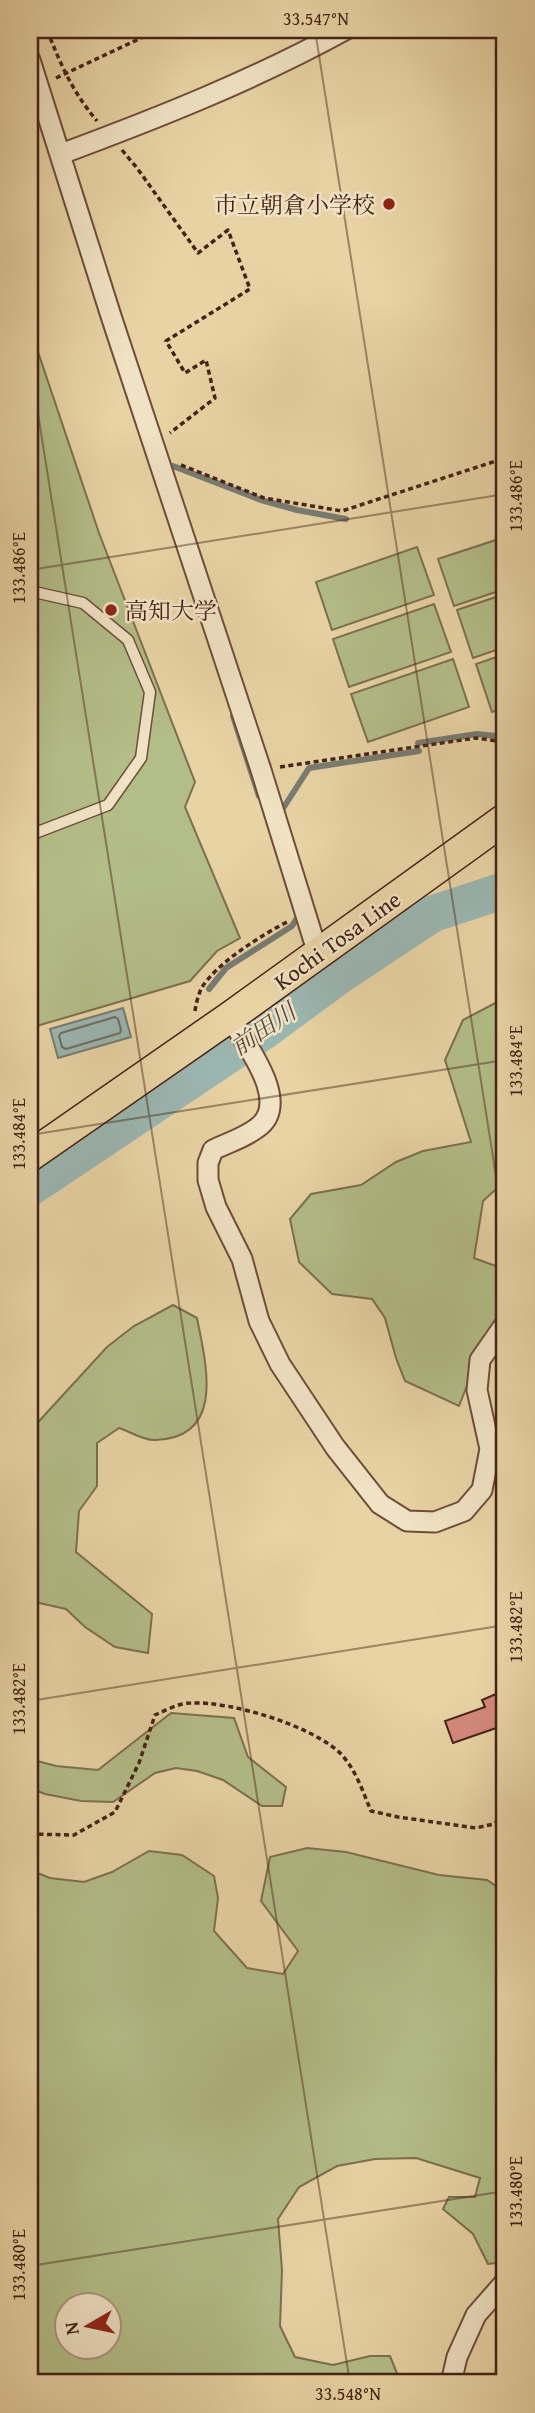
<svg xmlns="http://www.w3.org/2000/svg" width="535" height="2413" font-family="'Gentium Book Plus','Noto Serif JP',serif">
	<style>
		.green { fill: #b3bd88; stroke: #7c704e; stroke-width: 2; fill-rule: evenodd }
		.water { fill: #9bb6b1; stroke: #797b73; stroke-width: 2 }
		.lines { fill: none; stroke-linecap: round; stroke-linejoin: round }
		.shore { stroke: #706c63; stroke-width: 2 }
		.stream { stroke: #797b73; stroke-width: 6 }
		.river { stroke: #9bb6b1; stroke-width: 37 }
		.building { fill: #d4897c; stroke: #452215; stroke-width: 2 }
		.lane-casing { stroke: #6e4e39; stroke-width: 13 }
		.street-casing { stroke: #6e4e39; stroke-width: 23 }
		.primary-casing { stroke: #452215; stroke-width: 33 }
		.path { stroke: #452215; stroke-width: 3.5; stroke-dasharray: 5 3.5; stroke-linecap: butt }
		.lane { stroke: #f0e2c4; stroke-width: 10 }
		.street { stroke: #f0e2c4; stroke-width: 19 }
		.primary { stroke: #e8d3a5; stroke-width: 30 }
		.ticks { fill: none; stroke: #452215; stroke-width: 2; stroke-opacity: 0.45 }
		.poi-dot { fill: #8f2418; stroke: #f0e2c4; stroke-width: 2.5 }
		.labels { text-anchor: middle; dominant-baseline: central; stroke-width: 5; stroke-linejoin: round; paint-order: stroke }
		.poi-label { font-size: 23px; fill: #452215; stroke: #f0e2c4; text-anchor: end }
		.street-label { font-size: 23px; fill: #452215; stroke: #f0e2c4 }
		.water-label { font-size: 24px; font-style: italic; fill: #5a473c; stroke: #f0e2c4 }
		.neatline { fill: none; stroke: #452215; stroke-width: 2.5 }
		.ticks-label { font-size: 18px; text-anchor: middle; fill: #452215 }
	</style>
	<rect width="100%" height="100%" fill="#e8d3a5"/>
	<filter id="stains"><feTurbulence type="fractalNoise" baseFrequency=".00286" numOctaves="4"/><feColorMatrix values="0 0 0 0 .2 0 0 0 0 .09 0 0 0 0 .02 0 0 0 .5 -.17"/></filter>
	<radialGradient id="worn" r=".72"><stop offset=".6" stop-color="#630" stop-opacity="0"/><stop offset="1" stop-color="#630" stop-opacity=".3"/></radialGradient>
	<path class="green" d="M30,328l69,205 96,249 -10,25 55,131 -23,13 -27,30 -160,47z
		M505,537v52l-51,17 -16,-47z
		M417,547l17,48 -102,35 -16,-48z
		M505,594v53l-32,11 -16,-48z
		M434,604l17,48 -102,35 -16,-48z
		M505,654v54l-13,4 -16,-48z
		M453,659l16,48 -101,35 -17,-48z
		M501,1000l4,3v178l-22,20 -9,57 30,11 1,58 -25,25 -21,54 -54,-25 -9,-23 -11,-40 -13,-19 -40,-5 -33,-32 -9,-43 21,-25 50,-9 35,-23 27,-11 48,-9 -26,-82 18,-40z
		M173,1305l24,13c9,46 29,120 -42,122 -11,1 -26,-9 -36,-12l-22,15v43l-18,25 -3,41 76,62 -4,39 -33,-6 -30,-20 -19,-18 -36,-8v-170l77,-84 27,-21z
		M171,1713l63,5 14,39 38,30 -4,19h-20l-39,-26 -26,-9 -21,-3 -21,5 -42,29 -32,-1 -36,-7 -15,-6v-29l26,7 42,4z
		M307,1848l39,4 93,23 48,5 18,12v370l-17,2 -15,-30 -30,-25 6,-12h26l5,-19 -64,-20 -41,1 -38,7 -38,21 -21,32 4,51 -2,56 15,31 38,8 37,-9h20l11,27h-371v-513l20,8 34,4 28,-10 37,-21 33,4 32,21 4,22 -4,33 33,37 36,6 15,-23 -37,-50 9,-44zM66,2304h42v42h-42z"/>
	<path class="water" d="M123,1008l8,29 -73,21 -8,-29z"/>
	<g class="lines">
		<path class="shore" d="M115,1017l3,2 3,11 -1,3 -54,16 -4,-2 -3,-11 2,-3z"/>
		<path class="stream" d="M173,466l88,34 36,10 49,9
			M233,716l26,80
			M418,743l59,-9 28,3
			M283,814l-1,-4 27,-42 110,-17
			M209,989l17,-21 66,-42 5,-8v-5"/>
		<path class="river" d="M30,1188l234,-157 76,-56 92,-61 73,-24"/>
	</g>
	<path class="building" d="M498,1693l7,17v15l-52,18 -8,-22 40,-14 -3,-7z"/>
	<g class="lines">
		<g class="lane-casing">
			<path id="lane" d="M30,591l53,12 45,37 22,52 -9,66 -33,47 -78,30"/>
		</g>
		<g class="street-casing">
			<path id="street" d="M30,60l81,256 150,454 57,184
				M61,154c97,-36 193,-74 284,-124
				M230,1017c15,27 63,86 27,111 -13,10 -30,15 -44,22l-5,13v17l8,27 26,52 17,62 21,43 55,83 45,57 27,17 28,1 29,-11 18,-21 8,-41 -13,-59 3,-30 25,-36
				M451,2383l6,-26 19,-42 29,-33"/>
		</g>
		<g class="primary-casing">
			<path id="primary" d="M30,1156l200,-139 275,-198"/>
		</g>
		<path class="path" d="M47,30c14,35 25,61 50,91
			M56,78l102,-48
			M122,150l15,18 61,85 30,-23 22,59 -84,52 19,32 21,-13 9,38 -45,35
			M181,465l83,33 78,13 157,-51 6,-5
			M280,767l196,-29 29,4
			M195,1011c1,-7 3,-15 6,-22 14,-25 62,-55 88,-68
			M30,1834l44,1 41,-23 24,-49 16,-48c11,-5 24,-12 36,-12 40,-2 122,23 150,51 15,16 22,38 30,57l27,6 78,11 18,-4 11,-10"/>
		<use href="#lane" class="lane"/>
		<use href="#street" class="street"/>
		<use href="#primary" class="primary"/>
	</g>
	<path class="ticks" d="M315,30l190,1203M30,363l320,2020M30,570l475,-76M30,1135l475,-75M30,1701l475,-76M30,2266l475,-75"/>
	<g class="poi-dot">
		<circle cx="389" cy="204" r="7"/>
		<circle cx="111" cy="610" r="7"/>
	</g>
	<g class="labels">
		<g class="poi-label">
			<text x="375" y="204">市立朝倉小学校</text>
			<text x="125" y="610" text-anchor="start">高知大学</text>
		</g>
		<g class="street-label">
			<text transform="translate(337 940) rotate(-36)">Kochi Tosa Line</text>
		</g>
		<g class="water-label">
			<text transform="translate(263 1029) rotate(-34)">前田川</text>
		</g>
	</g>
	<rect width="535" height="2413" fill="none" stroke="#e8d3a5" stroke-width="77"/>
	<g transform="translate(88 2326) rotate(261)"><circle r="33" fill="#f0e2c4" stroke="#ac957e" stroke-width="2"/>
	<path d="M0-5L12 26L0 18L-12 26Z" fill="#8f2418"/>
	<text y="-10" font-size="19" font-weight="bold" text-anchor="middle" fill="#452215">N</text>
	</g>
	<rect x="38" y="38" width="458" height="2336" class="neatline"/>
	<g class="ticks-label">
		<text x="316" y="25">33.547°N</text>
		<text transform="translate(516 496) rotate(-90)" y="6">133.486°E</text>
		<text transform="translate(19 568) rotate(-90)" y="6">133.486°E</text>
		<text transform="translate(516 1061) rotate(-90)" y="6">133.484°E</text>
		<text transform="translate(19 1134) rotate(-90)" y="6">133.484°E</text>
		<text transform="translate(516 1627) rotate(-90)" y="6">133.482°E</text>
		<text transform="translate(19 1699) rotate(-90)" y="6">133.482°E</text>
		<text transform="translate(516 2192) rotate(-90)" y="6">133.480°E</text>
		<text transform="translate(19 2265) rotate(-90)" y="6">133.480°E</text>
		<text x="348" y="2400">33.548°N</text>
	</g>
	<rect width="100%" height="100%" filter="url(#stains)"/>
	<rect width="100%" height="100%" fill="url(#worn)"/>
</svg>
